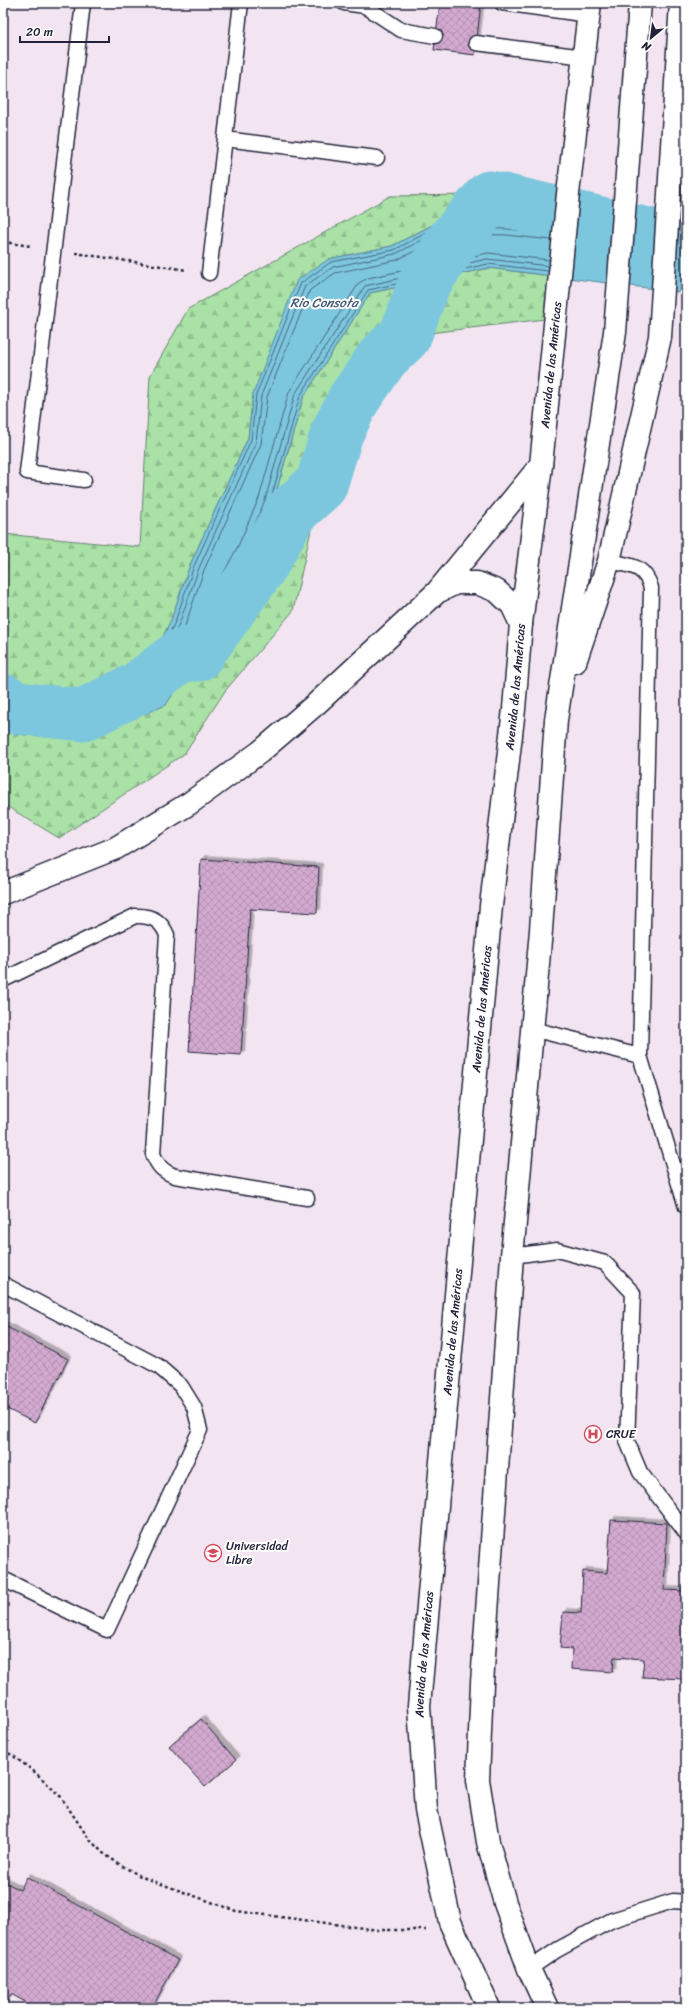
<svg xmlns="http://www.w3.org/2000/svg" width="689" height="2011" font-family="Sriracha,sans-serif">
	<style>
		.forest { fill: url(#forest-firs); stroke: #668270 }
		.water { fill: #7dc7de; stroke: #59859d }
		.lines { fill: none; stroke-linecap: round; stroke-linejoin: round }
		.shore { stroke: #46647c; stroke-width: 1 }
		.river { stroke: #7dc7de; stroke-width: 53 }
		.building { fill: url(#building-cross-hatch); stroke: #22223b; filter: url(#shadow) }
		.lane-casing { stroke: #22223b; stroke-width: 17 }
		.secondary-casing { stroke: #22223b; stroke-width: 25 }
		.highway-casing { stroke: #22223b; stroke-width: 25 }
		.path { stroke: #22223b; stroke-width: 2.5; stroke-dasharray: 3 3; stroke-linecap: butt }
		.lane { stroke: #fff; stroke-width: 14 }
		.secondary { stroke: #fff; stroke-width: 22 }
		.highway { stroke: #fff; stroke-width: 22 }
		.labels { text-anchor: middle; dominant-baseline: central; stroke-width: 4; stroke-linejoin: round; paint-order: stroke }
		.street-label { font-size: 12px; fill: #22223b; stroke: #fff }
		.poi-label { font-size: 12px; fill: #22223b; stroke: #fff; text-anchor: start }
		.water-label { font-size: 13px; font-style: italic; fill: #425c74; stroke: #fff }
	</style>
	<defs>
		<pattern id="forest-firs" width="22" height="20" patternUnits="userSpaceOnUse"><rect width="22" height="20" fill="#a9e1a6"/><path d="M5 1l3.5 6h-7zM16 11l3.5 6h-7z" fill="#91c190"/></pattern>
		<pattern id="building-cross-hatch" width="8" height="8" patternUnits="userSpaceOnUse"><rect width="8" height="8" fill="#d2a9cf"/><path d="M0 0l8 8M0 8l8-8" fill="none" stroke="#b491b3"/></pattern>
		<filter id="shadow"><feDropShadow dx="3.5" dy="-3.5" stdDeviation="0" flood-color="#0004"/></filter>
	</defs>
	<rect width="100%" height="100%" fill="#f2e5f1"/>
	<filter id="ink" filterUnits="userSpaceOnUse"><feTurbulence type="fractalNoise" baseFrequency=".025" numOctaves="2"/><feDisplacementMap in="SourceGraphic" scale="8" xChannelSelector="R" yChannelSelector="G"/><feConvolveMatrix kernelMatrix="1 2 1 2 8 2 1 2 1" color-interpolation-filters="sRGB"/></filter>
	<g filter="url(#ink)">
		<path class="forest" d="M568,194l-5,32 -119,-7 -52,27 -63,13 -76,135 -5,44 -58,127 -19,55 -32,67 -56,27 -80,-32v-148l137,13 10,-171 38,-67 202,-113z
			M686,213v36l-9,-5 5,-24z
			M489,268l63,8 -7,43 -140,17 -51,63 -33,86 -28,126 -68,80 -41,63 -125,84 -56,-34v-76l13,6 67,6 114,-85 55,-102 21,-50 30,-105 67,-105z"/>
		<path class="water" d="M444,219l64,1 169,24 9,5v44l-197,-25 -119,25 -67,105 -30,105 -21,50 -55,102 -31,50 -83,35 -68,-6 -12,-6v-46l80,32 56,-27 32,-67 19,-55 58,-127 5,-44 44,-114 32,-21 63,-13z"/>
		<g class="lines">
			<path class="shore" d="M549,260l-61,-7 -120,25 -9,5 -70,109 -30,106 -21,48 -54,101 -22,36 -3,1 26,-58 19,-56 57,-126 6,-47 43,-107 25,-17 62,-13 51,-26 58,1 45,5
				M3,686l80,32 59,-29 33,-67 19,-56 57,-126 5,-45 45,-112 30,-21 63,-12 51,-27 62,1 45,5
				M3,691l80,32 59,-27 5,-5 32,-67 20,-56 57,-126 5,-46 44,-110 28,-19 62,-13 51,-26 61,1 45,5
				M3,698l51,21 1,2 -2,1 -33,-3 -17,-6
				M3,719l15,6 63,6 79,-34 29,-47 55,-101 21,-49 30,-106 70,-108 122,-27 62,7
				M3,724l14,6 65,6 81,-35 30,-48 55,-102 22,-49 30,-106 68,-106 120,-26 60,7"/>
			<path class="river" d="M3,700l14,8 66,7 55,-27 43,-33h16l66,-92 28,-51 30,-27 16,-52 17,-34 29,-42 22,-21 19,-52 31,-46 35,-41 196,46"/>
		</g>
		<path class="building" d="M440,3h41l-6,52 -41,-5z
			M201,859l118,8 -2,46 -67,-4 -9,146 -52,-4z
			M3,1325l65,34 -33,64 -32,-16z
			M611,1520l56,3 -3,67 22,1 -1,88 -43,-2 2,-18 -30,-2 -1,15 -42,-3 1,-20 -12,-1 3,-36 18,1 2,-42 24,2z
			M201,1719l35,41 -31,27 -36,-41z
			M27,1877l151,83 -26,48h-116l-25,-14 -8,14v-127l17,9z"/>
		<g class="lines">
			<g class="lane-casing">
				<path id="lane" d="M83,3l-56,469 57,8
					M344,3l21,3 36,24 34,6
					M502,3l87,12
					M476,43l108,14
					M225,139l152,19
					M209,273l32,-270
					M3,980l132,-64c16,-1 26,4 32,19l-14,219c5,12 9,17 22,22l132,22
					M532,1029l108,27 11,-468c-7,-24 -21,-22 -42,-27
					M640,1056l46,151
					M512,1256l45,-6 48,13 28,30 -6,148 13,31 46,61
					M3,1284l155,82 23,20 13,21 6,23 -93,200 -104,-51
					M529,1969l28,-19 55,-30 61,-19 13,1"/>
			</g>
			<g class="secondary-casing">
				<path id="secondary" d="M437,592l19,-9h21l20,8 15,14 9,19
					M3,893l113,-45 74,-45 70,-51 56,-48 121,-112 104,-127"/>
			</g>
			<g class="highway-casing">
				<g id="highway">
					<path d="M575,662l34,-101 51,-224 21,-334"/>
					<path id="s1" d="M489,2008l-39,-86 -24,-112 -7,-104 72,-800 23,-197 7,-85 20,-159 27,-271 22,-191"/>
					<path d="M547,2008l-18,-39 -24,-66 -17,-61 -10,-62 4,-97 30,-427 29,-326 15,-210 59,-388 25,-329"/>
				</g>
			</g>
			<path class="path" d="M3,242l28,4
				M75,253l112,17
				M3,1751l9,4 24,18 25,24 28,42 14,14 16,11 23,13 94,34 142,19h48"/>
			<use href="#lane" class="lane"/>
			<use href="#secondary" class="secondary"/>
			<use href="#highway" class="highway"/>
		</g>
	</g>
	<defs>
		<g id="hospital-ring" transform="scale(0.9)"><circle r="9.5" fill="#fff" stroke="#d1495b" stroke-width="1.5"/><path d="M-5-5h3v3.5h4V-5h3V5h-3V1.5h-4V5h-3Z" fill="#d1495b"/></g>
		<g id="university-ring" transform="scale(0.9)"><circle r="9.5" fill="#fff" stroke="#d1495b" stroke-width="1.5"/><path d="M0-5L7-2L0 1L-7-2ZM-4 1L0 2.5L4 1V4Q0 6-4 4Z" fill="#d1495b"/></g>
	</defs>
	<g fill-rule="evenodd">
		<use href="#hospital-ring" x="593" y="1434"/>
		<use href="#university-ring" x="213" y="1553"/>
	</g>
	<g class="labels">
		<g class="street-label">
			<text stroke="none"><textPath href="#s1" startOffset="1661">Avenida de las Américas</textPath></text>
			<text stroke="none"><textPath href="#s1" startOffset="1337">Avenida de las Américas</textPath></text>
			<text stroke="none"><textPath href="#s1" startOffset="1013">Avenida de las Américas</textPath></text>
			<text stroke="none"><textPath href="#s1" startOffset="689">Avenida de las Américas</textPath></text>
			<text stroke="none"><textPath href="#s1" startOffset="365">Avenida de las Américas</textPath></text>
		</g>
		<g class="poi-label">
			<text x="606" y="1434">CRUE</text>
			<text x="226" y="1546">Universidad<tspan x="226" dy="14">Libre</tspan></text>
		</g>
		<g class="water-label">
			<text x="324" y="302">Rio Consota</text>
		</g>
	</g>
	<rect width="689" height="2011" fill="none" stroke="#fff" stroke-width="16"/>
	<rect x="8" y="8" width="673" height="1995" fill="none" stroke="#22223b" stroke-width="1.5" filter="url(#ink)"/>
	<g transform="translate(651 38) rotate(209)" stroke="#ffffff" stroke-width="3" paint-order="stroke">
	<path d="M0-3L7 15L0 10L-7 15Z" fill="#22223b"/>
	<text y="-6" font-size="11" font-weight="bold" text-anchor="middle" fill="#22223b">N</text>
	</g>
	<path d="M20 36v6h89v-6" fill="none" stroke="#22223b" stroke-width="2"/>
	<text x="26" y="36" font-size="12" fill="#22223b" stroke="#ffffff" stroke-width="3" paint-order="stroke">20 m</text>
</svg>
